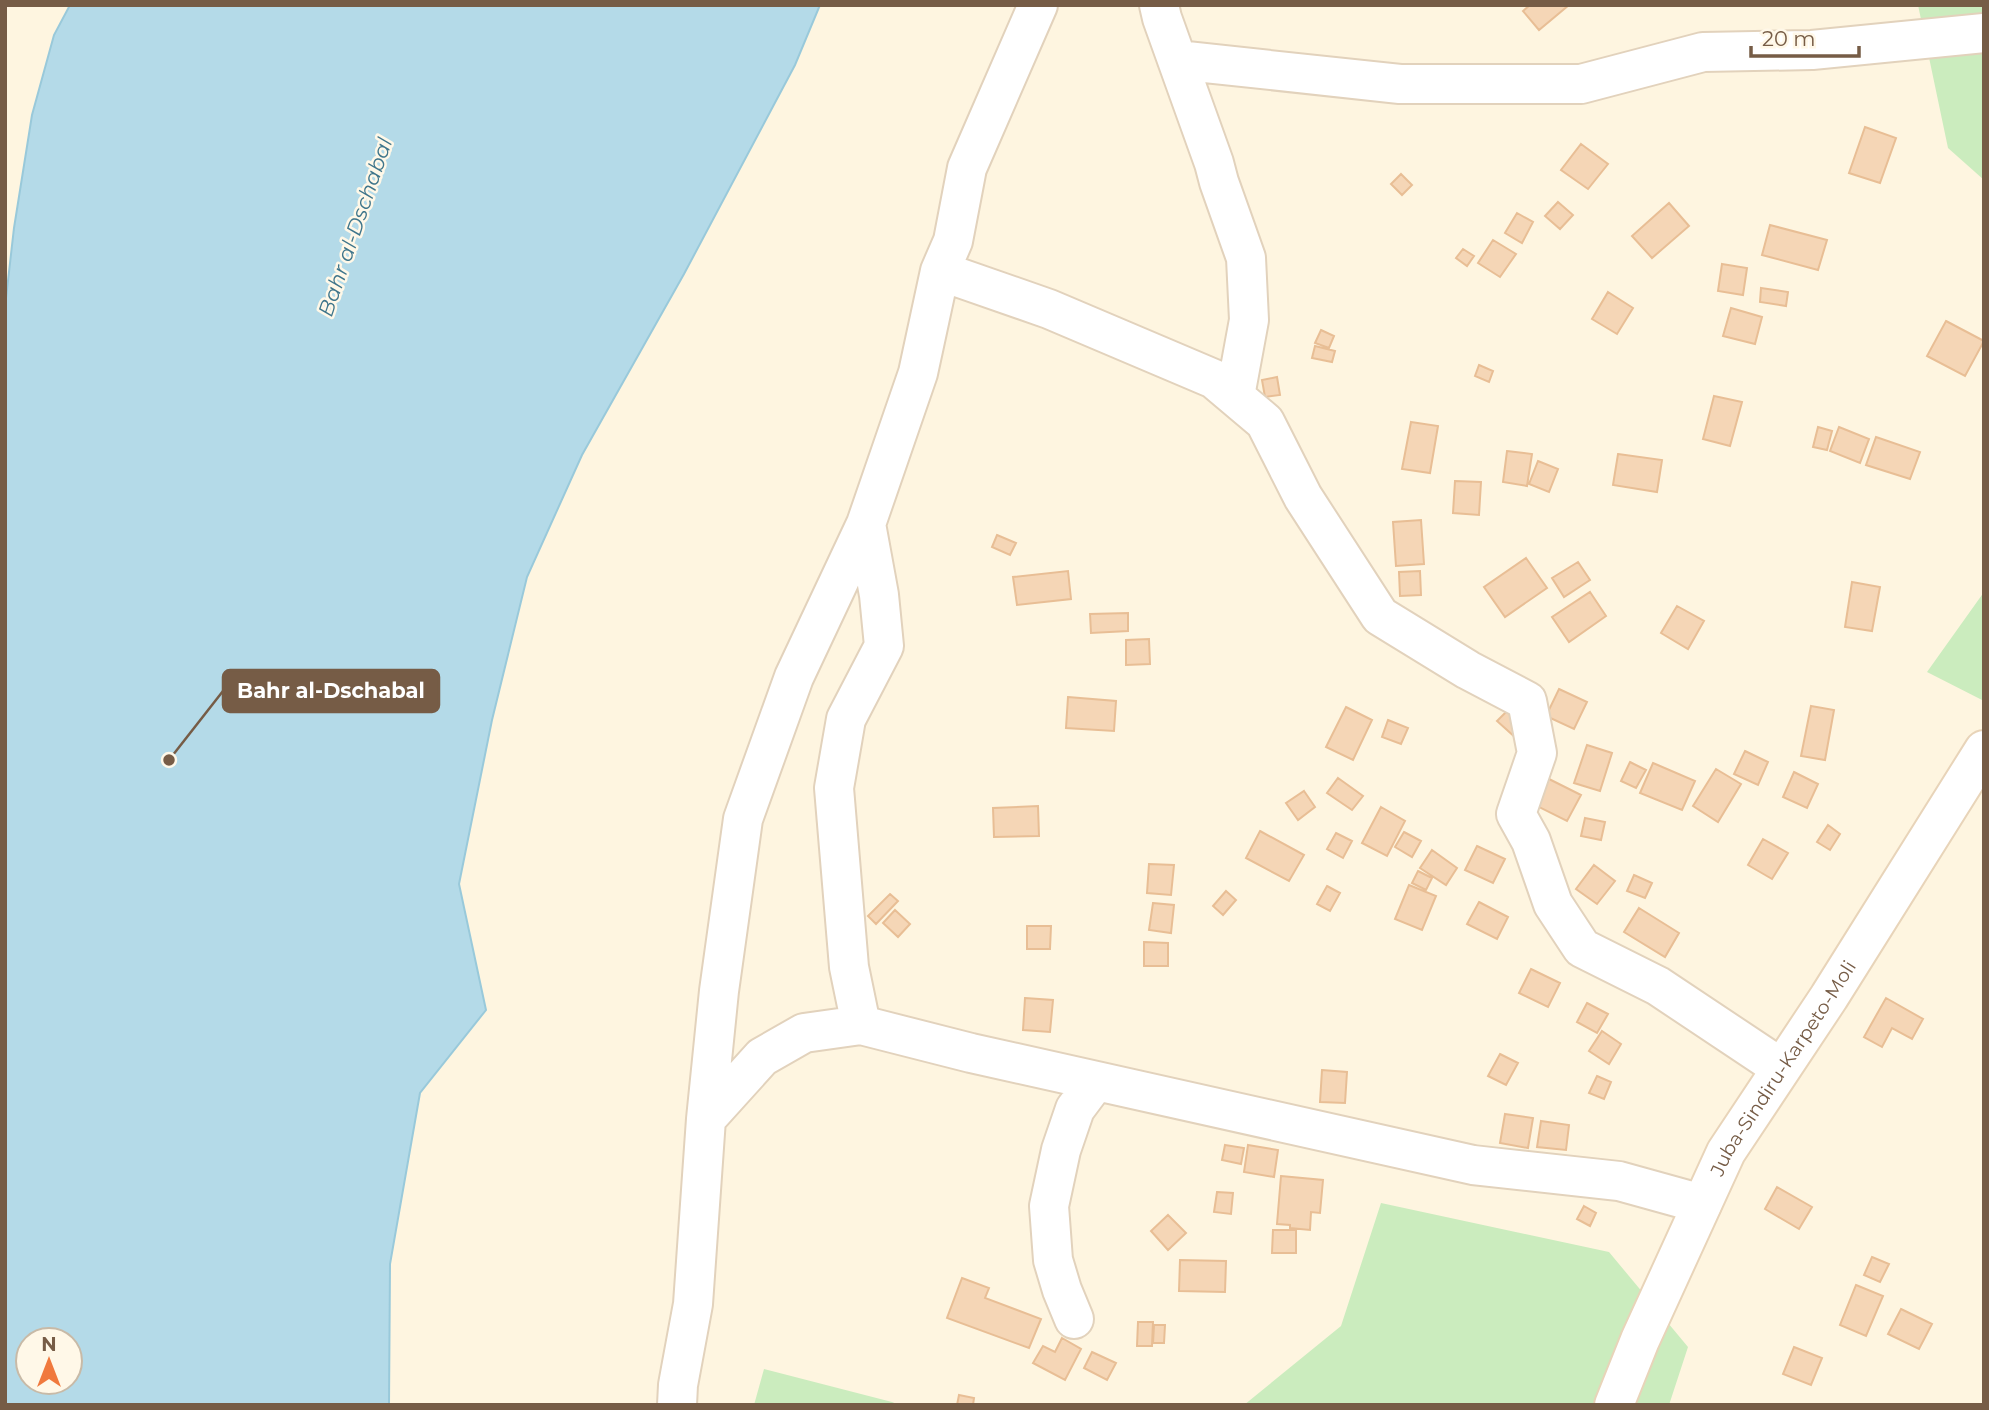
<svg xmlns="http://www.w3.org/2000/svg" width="1989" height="1410" font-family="Montserrat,sans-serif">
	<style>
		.green { fill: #cbecbe }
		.water { fill: #b4dae8; stroke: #99c9da; stroke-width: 2; fill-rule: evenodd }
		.building { fill: #f5d6b6; stroke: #e8be95; stroke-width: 2 }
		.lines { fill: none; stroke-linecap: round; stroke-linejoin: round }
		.minor-casing { stroke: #e2d2bc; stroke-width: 42 }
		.secondary-casing { stroke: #e8d4b9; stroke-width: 42 }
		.minor { stroke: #fff; stroke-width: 38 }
		.secondary { stroke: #fff; stroke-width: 38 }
		.labels { text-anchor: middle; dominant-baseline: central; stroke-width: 5; stroke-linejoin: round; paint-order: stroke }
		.street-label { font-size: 19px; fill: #765c46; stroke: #fff8e8 }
		.water-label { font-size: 21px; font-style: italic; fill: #3e758b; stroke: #fff8e8 }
		.leader { fill: none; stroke: #765c46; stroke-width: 2.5 }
		.callout-dot { fill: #765c46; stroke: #fff8e8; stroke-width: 2.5 }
		.callout { fill: #765c46; stroke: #765c46; stroke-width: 2.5 }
		.callout-label { font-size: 21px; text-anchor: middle; font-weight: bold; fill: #fff }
	</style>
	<rect width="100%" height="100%" fill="#fef5e0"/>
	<path class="green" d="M1918,5h66v175l-36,-32z
		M1984,592v109l-57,-29z
		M1381,1203l228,49 79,95 -19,58h-425l97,-79z
		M764,1369l128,33 7,3h-145z"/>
	<path class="water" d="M70,5h750l-25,60 -111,209 -102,181 -55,122 -35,143 -33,164 27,126 -66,83 -30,171 -1,141h-384v-1098l9,-79 18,-113 22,-80zM28,1340h42v42h-42z"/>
	<path class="building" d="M1530,5h39l-30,25 -16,-19z
		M1865,127l31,11 -16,45 -31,-10z
		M1581,144l27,20 -20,25 -27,-19z
		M1401,174l11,11 -10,10 -11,-11z
		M1558,202l15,13 -13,14 -15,-13z
		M1669,203l20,23 -37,32 -20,-22z
		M1517,213l16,9 -11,21 -17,-10z
		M1770,225l57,15 -9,30 -56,-15z
		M1493,240l23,14 -16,23 -22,-14z
		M1463,249l11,7 -7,10 -11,-8z
		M1722,264l25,4 -4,27 -25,-4z
		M1761,288l27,4 -2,14 -26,-4z
		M1608,292l25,16 -16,26 -25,-15z
		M1731,308l31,9 -7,27 -32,-8z
		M1946,321l38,20 -19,35 -38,-20z
		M1321,330l13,6 -5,12 -14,-5z
		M1315,346l20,5 -3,11 -20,-4z
		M1479,365l14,6 -4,11 -14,-6z
		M1277,377l3,18 -15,2 -3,-17z
		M1714,396l28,6 -12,44 -27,-7z
		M1411,422l27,4 -8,47 -28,-4z
		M1818,427l14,4 -5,19 -14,-3z
		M1839,427l30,12 -9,24 -30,-12z
		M1876,437l44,15 -10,27 -44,-14z
		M1507,451l25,3 -5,32 -24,-4z
		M1618,454l44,6 -5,32 -44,-7z
		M1538,461l20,8 -9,23 -20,-8z
		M1455,481l26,1 -2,33 -26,-2z
		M1421,520l3,44 -28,2 -3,-44z
		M997,535l19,8 -6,12 -18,-8z
		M1526,558l21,30 -42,29 -21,-30z
		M1578,562l12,18 -26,17 -12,-19z
		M1068,571l3,28 -54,6 -4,-28z
		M1420,571l1,24 -21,1 -1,-24z
		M1852,582l28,5 -8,44 -27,-4z
		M1590,592l16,24 -37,26 -17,-25z
		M1677,606l27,15 -16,28 -27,-16z
		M1128,613v18l-37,2 -1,-19z
		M1149,639l1,25 -24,1v-25z
		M1559,689l28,13 -13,27 -28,-13z
		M1068,697l48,4 -2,30 -48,-3z
		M1811,706l23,4 -9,50 -24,-4z
		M1346,707l26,13 -19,40 -27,-13z
		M1511,707l5,31 -19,-17z
		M1388,720l20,8 -7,16 -19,-7z
		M1587,745l25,8 -12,38 -26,-8z
		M1745,751l23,11 -10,23 -24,-11z
		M1630,762l16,8 -10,18 -15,-7z
		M1653,763l42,18 -13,29 -42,-17z
		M1716,769l25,15 -23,38 -25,-16z
		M1794,772l24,12 -11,24 -24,-11z
		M1537,773l44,22 -14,26 -44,-22z
		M1338,778l25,18 -11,14 -25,-17z
		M1304,791l11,16 -17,13 -12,-17z
		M1038,806l1,30 -45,1 -1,-29z
		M1381,807l24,14 -18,35 -25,-13z
		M1585,818l20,4 -4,18 -20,-4z
		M1828,825l12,9 -10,16 -13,-8z
		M1260,831l44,24 -15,26 -43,-23z
		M1404,832l17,9 -9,16 -17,-10z
		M1336,833l16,8 -9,17 -16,-9z
		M1763,839l25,14 -16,26 -24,-14z
		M1477,846l28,13 -12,24 -28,-13z
		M1432,850l25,18 -11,17 -26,-17z
		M1149,864l25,1 -3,30 -24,-2z
		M1594,865l21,16 -18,23 -21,-15z
		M1418,871l14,7 -6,12 -14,-7z
		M1634,875l18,8 -7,15 -18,-7z
		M1409,885l27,11 -14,34 -27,-11z
		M1327,886l13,7 -10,18 -13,-7z
		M1226,891l10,9 -13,15 -10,-9z
		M890,894l8,7 -22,23 -8,-8z
		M1479,902l29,15 -11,22 -30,-15z
		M1153,903l21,2 -3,28 -22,-3z
		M1639,908l40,25 -14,24 -41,-25z
		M895,910l15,14 -12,13 -15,-14z
		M1027,926h24l-1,23h-23z
		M1144,942l24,1v23h-24z
		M1531,969l29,14 -12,24 -29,-14z
		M1025,998l28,2 -3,32 -27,-2z
		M1886,998l37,21 -11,20 -20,-11 -10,19 -18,-10z
		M1587,1003l21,11 -11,19 -20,-11z
		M1602,1031l19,13 -12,20 -20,-13z
		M1500,1054l18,9 -12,22 -18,-9z
		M1322,1070l25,2 -2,31 -25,-1z
		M1597,1076l14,6 -7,17 -15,-6z
		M1505,1114l28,4 -5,30 -28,-5z
		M1541,1121l28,4 -3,25 -29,-3z
		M1225,1145l19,3 -3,16 -19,-4z
		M1248,1145l30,5 -4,27 -30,-5z
		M1281,1176l42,4 -3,33 -9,-1 -1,18 -20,-2v-3l-13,-1z
		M1777,1187l35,20 -13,22 -34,-20z
		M1217,1192l16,1 -2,21 -17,-2z
		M1584,1206l12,7 -6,13 -13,-7z
		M1168,1215l18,18 -18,17 -17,-19z
		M1273,1230h23v23h-24z
		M1872,1257l17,7 -9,18 -16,-7z
		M1180,1260l46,1 -1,31 -46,-1z
		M962,1278l27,10 -4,10 56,21 -12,29 -82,-30z
		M1856,1285l27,11 -17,40 -26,-11z
		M1901,1309l31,15 -13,25 -31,-15z
		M1138,1322h15l-1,24h-15z
		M1154,1325h11l-1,18h-11z
		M1062,1338l19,11 -16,31 -32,-17 10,-17 12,6z
		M1794,1347l28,11 -11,27 -28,-11z
		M1092,1352l24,11 -9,17 -23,-12z
		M959,1395l15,3 -1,7h-16z"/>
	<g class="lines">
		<g class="minor-casing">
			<path id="minor" d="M1159,5l3,13 52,145 5,19 27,76 3,62 -14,76
				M1177,60l223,24h181l122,-32 109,-2 172,-17
				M940,271l109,38 165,70 51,43 38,75 77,119 88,54 59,31 10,52 -21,61 15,27 22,63 29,44 76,38 123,82
				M861,1025l-12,-58 -15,-179 12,-69 38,-73 -5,-51 -13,-71
				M706,1119l56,-62 42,-24 57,-8 110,28 502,112 146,16 83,23
				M1074,1319l-12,-29 -9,-30 -4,-54 12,-56 14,-41 21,-28
				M677,1405l1,-20 15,-81 13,-185 13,-128 24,-172 51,-142 72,-153 52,-151 22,-102 13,-30 14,-73 71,-163"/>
		</g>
		<g class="secondary-casing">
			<g id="secondary">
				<path id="s1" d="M1614,1405l26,-65 86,-188 103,-155 155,-247"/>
			</g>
		</g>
		<use href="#minor" class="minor"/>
		<use href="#secondary" class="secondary"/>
	</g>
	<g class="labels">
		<g class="street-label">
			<text stroke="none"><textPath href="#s1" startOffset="378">Juba-Sindiru-Karpeto-Moli</textPath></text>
		</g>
		<g class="water-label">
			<text transform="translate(355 227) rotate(-71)">Bahr al-Dschabal</text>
		</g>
	</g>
	<path class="leader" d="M169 760L223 691"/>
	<circle class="callout-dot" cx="169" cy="760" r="7"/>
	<rect class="callout" x="223" y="670" width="216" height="42" rx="7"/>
	<g class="callout-label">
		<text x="331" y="698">Bahr al-Dschabal</text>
	</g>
	<rect width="1989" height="1410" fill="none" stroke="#765c46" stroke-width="14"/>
	<g transform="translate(49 1361)"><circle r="33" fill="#fff8e8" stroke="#c8baa7" stroke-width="2"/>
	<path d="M0-5L12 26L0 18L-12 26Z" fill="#f0793d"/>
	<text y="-10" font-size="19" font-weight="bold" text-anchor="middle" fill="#765c46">N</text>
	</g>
	<path d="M1751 46v10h108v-10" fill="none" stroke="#765c46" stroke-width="3.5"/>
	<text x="1762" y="46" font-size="21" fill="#765c46" stroke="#fff8e8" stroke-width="5" paint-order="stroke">20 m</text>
</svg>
